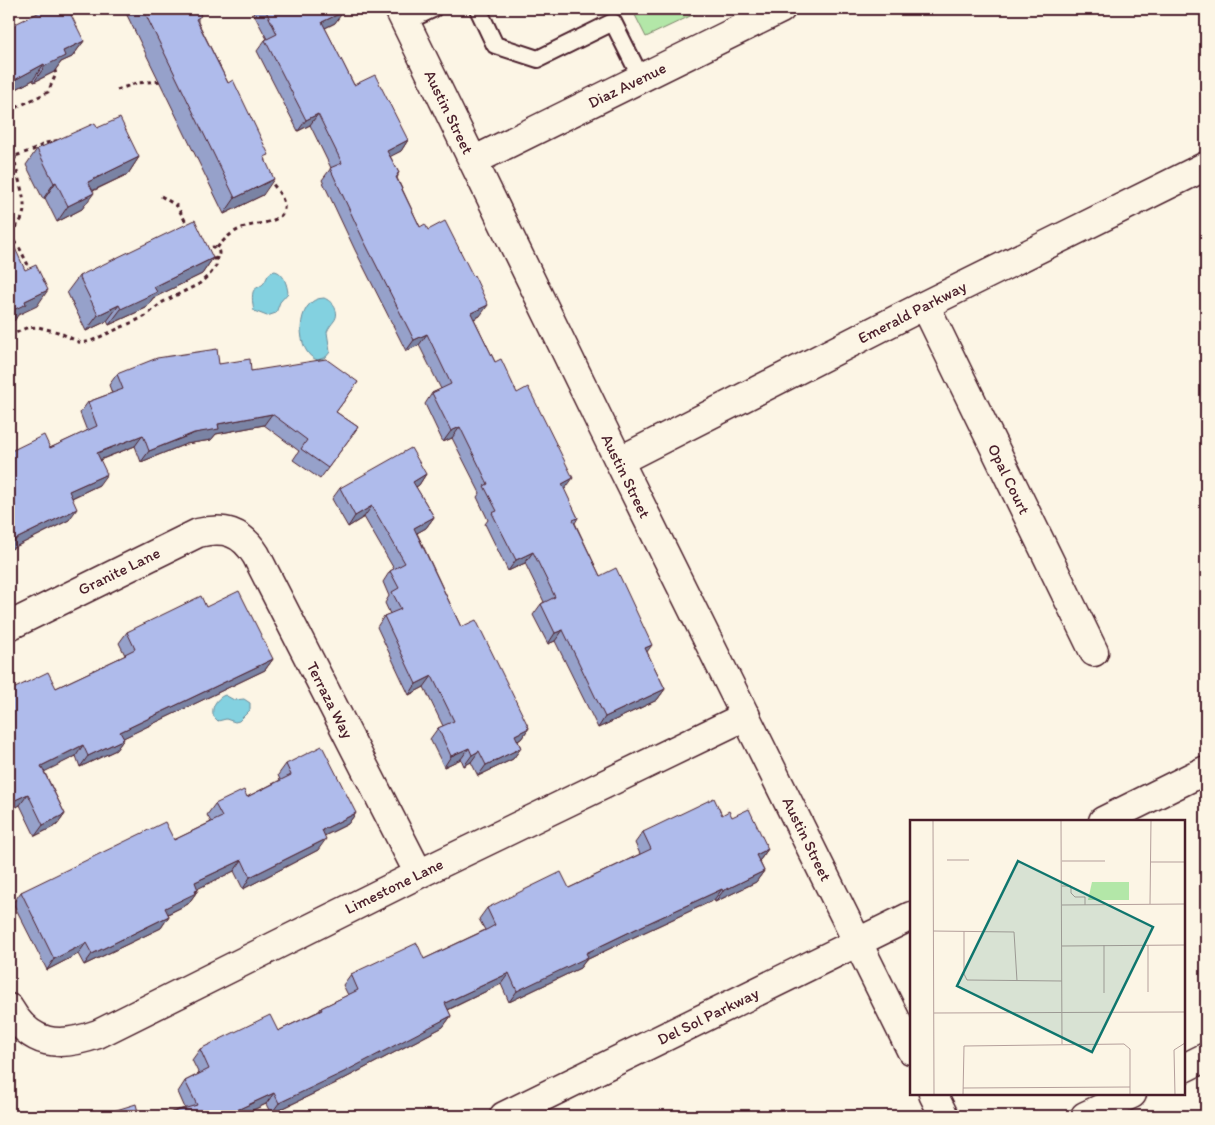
<svg xmlns="http://www.w3.org/2000/svg" width="1215" height="1125" font-family="Itim,sans-serif">
	<style>
		.green { fill: #b3e7a8; stroke: #7e836a }
		.water { fill: #83d1e0; stroke: #6c8a98 }
		.lines { fill: none; stroke-linecap: round; stroke-linejoin: round }
		.service-casing { stroke: #4a1f2b; stroke-width: 20 }
		.minor-casing { stroke: #4a1f2b; stroke-width: 31 }
		.tertiary-casing { stroke: #4a1f2b; stroke-width: 31 }
		.path { stroke: #4a1f2b; stroke-width: 3; stroke-dasharray: 4 4; stroke-linecap: butt }
		.service { stroke: #fcf5e5; stroke-width: 16 }
		.minor { stroke: #fcf5e5; stroke-width: 28 }
		.tertiary { stroke: #fcf5e5; stroke-width: 28 }
		.wall { fill: #96a1ca; stroke: #4a1f2b }
		.shaded-wall { fill: #7a83a4; stroke: #4a1f2b }
		.building { fill: #afbbeb; stroke: #4a1f2b }
		.labels { text-anchor: middle; dominant-baseline: central; stroke-width: 5; stroke-linejoin: round; paint-order: stroke }
		.street-label { font-size: 16px; fill: #4a1f2b; stroke: #fcf5e5 }
		.inset-road { fill: none; stroke: #b59f9b; stroke-width: 1 }
		.view { fill: #0f766e; fill-opacity: 0.15; stroke: #0f766e; stroke-width: 2.5 }
		.inset-edge { fill: none; stroke: #4a1f2b; stroke-width: 2.5 }
	</style>
	<rect width="100%" height="100%" fill="#fcf5e5"/>
	<filter id="ink" filterUnits="userSpaceOnUse"><feTurbulence type="fractalNoise" baseFrequency=".02" numOctaves="2"/><feDisplacementMap in="SourceGraphic" scale="10" xChannelSelector="R" yChannelSelector="G"/><feConvolveMatrix kernelMatrix="1 2 1 2 8 2 1 2 1" color-interpolation-filters="sRGB"/></filter>
	<g filter="url(#ink)">
		<path class="green" d="M632,9h73l-59,28z"/>
		<path class="water" d="M275,271c9,2 12,14 13,22l-8,9 -4,11 -9,3 -13,-5c-1,-4 -3,-17 0,-21 3,-3 8,-4 10,-7 4,-6 3,-10 11,-12z
			M324,298c8,3 17,14 10,23 -3,4 -5,6 -7,11l3,20 -4,5 -8,3c-23,-5 -24,-62 6,-62z
			M225,695l9,5 10,-1 6,4v7l-11,11 -4,1 -9,-3 -8,2 -4,-4c-4,-8 2,-19 11,-22z"/>
		<g class="lines">
			<g class="service-casing">
				<path id="service" d="M478,9l17,36 43,14 75,-37 28,56
					M405,22l28,-13"/>
			</g>
			<g class="minor-casing">
				<path id="minor" d="M399,9l220,452 292,589
					M473,161l308,-152
					M925,305l169,347
					M619,461l306,-156 281,-139
					M9,626l189,-93c26,-6 43,-2 58,22l163,319
					M9,1008c22,38 50,40 89,26l321,-160 327,-158
					M1184,1068l22,-11
					M933,1094l11,22
					M1085,1116l47,-22"/>
			</g>
			<g class="tertiary-casing">
				<path id="tertiary" d="M1103,821l103,-51
					M504,1116l407,-200"/>
			</g>
			<path class="path" d="M117,90l19,-7 26,-2
				M9,111l39,-19 8,-18 -2,-6
				M9,158l24,-8 13,-7 14,-3
				M161,196l16,10 11,20
				M9,233c30,-21 6,-48 6,-77
				M9,235l11,14 8,16
				M207 253a6 6 0 1 1 12 0a6 6 0 1 1-12 0Z
				M217,248c8,-10 16,-17 28,-21 8,-3 18,-3 26,-6 24,-8 10,-28 -1,-40
				M9,336l17,-8 12,-1 20,5 23,11 10,-2 53,-24 19,-15 36,-18 12,-11 5,-7 1,-9"/>
			<use href="#service" class="service"/>
			<use href="#minor" class="minor"/>
			<use href="#tertiary" class="tertiary"/>
		</g>
		<path class="wall" d="M124,9h74v13l68,138 -3,35 -39,19z
			M251,9h91l-7,14 -10,5 29,57 54,55 -7,11 -11,5 9,17 -1,1v2l-1,2 23,49 60,89 -6,3 21,43 70,127 -1,1 14,28 -3,5 25,53 47,76 18,37 -8,11 -59,28 -43,-87 -7,3 -15,-29 8,-11 3,-2 -19,-39 -17,8 -23,-47 3,-4 -11,-23 3,-4 -28,-55 -9,4 -18,-38 7,-11 9,-4 -22,-44 -13,6 -51,-101 -33,-70 9,-12 -21,-43 -12,6 -41,-80 8,-11 2,-1z
			M9,27l75,14 -12,16 -11,5 -7,10 -20,10 -1,-2 -24,13z
			M97,128l42,29 -11,17 -35,17 -11,18 -25,13 -12,-24 -2,1 -17,-34 11,-16z
			M213,258l-11,16 -49,24 -7,10 -37,17 -2,-4 -21,10 -19,-39 12,-16z
			M219,364l32,7 107,11 -22,30 22,15 -38,52 -27,-19 6,-9 -35,-26 -48,9 -5,6 -25,4 -45,18 -6,-16 -35,14 -1,25 -27,13 -3,22 -60,30v-98l41,-4 37,-17 -7,-18 8,-11 24,-9 -3,-8 8,-11z
			M426,474l-7,11 -3,2 18,30 -8,11 -9,5 44,94 68,101 -8,11 -3,2 3,7 -8,11 -35,17 -7,-14 -7,4 -3,-7 -17,8 -14,-28 8,-11 5,-2 -19,-39 -15,8 -32,-68 7,-11 6,-2 -5,-11 4,-7 -6,-14 7,-11 4,-2 -30,-52 -16,10 -16,-28 8,-11z
			M206,607l67,52 -8,11 -142,68 1,1 -8,11 -36,17 -4,-11 -32,15 21,43 -8,11 -22,11 -15,-31 -11,6v-120l47,-3 68,-32 1,-1 -6,-12 8,-11z
			M286,764l70,49 -8,11 -24,12 -6,14 -75,39 -9,-18 -36,17v2l-10,14 -20,10 1,2 -8,12 -77,37 -6,-11 -31,16 -34,-67 8,-11 153,-52 37,-18 -4,-7 8,-11 32,-7 33,-17 -2,-5z
			M722,815l10,2 36,32 -8,11h-1l5,11 -8,11 -41,20 -1,-2 -80,37 -48,23 -6,8 -71,34 -8,-18 -53,26 3,6 -8,11 -107,56 -65,31 -5,-10 -26,12h-81l26,-8 -7,-16 7,-11 14,-7 -7,-14 8,-11 78,-18 41,-20 2,-3 27,-13 -5,-10 8,-11 73,-15 61,-29 -6,-11 8,-11 82,-20 71,-34 -5,-11 8,-11z"/>
		<path class="shaded-wall" d="M343,12l-8,11 -20,10 7,-11z
			M84,41l-12,16 -11,5 -7,10 -20,10 11,-16 18,-15z
			M44,64l-11,16 -24,13v-10z
			M318,114l-8,11 -12,6 8,-11z
			M408,140l-7,11 -21,11 7,-11z
			M139,157l-11,17 -51,24 11,-16z
			M274,179l-11,16 -39,19 11,-16z
			M56,182l-11,16 -2,1 11,-16z
			M94,193l-12,16 -25,13 11,-16z
			M213,258l-11,16 -49,24 -7,10 -37,17 12,-16 33,-22z
			M48,290l-11,16 -19,9 -3,5 -6,3v-11l16,-11z
			M119,305l-12,16 -21,10 12,-16z
			M488,305l-8,11 -17,8 8,-11z
			M427,334l-8,11 -13,6 8,-11z
			M272,414l-8,11 -48,9 -5,6 -25,4 -45,18 8,-11 69,-27z
			M460,427l-8,11 -9,4 8,-11z
			M143,435l-8,11 -46,18 8,-11z
			M107,474l-8,11 -38,18 8,-12z
			M426,474l-7,11 -13,8 7,-11z
			M573,478l-8,11 -11,6 8,-11z
			M372,506l-8,11 -16,10 7,-11z
			M77,509l-8,11 -60,30v-2l5,-8z
			M434,517l-8,11 -20,11 8,-11z
			M533,552l-8,11 -17,8 8,-11z
			M563,630l-8,11 -7,3 7,-11z
			M652,645l-8,11 1,-8z
			M273,659l-8,11 -152,73 7,-11z
			M432,676l-8,11 -15,8 7,-11z
			M665,689l-8,11 -59,28 7,-11z
			M529,728l-8,11 -14,7 8,-11z
			M124,739l-8,11 -36,17 8,-11z
			M83,745l-7,11 -42,21 7,-11z
			M469,748l-8,11 -17,8 7,-11z
			M521,748l-8,11 -35,17 8,-11z
			M479,751l-8,11 -7,4 8,-11z
			M28,794l-8,11 -11,6v-8z
			M356,813l-8,11 -34,17 8,-11z
			M65,814l-8,11 -22,11 8,-11z
			M326,839l-8,11 -75,39 7,-12z
			M768,849l-8,11 -12,6 8,-11z
			M242,860l-8,11 -47,23 8,-12z
			M764,871l-8,11 -41,20 8,-11z
			M722,889l-8,11 -80,37 -48,23 -6,8 -71,34 8,-11 69,-38 56,-27z
			M198,890l-10,14 -31,15 8,-11z
			M169,916l-8,12 -77,37 8,-11z
			M86,943l-8,11 -31,16 7,-11z
			M509,973l-8,11 -64,31 8,-12z
			M451,1016l-8,11 -107,56 -65,31 8,-11z
			M274,1093l-8,11 -26,12h-16z"/>
		<path class="building" d="M46,9h22l16,32 -21,10 2,5 -20,10 -1,-2 -35,19v-56z
			M143,9h55l3,7 -5,3 32,64 5,-3 36,75 -5,2 10,22 -39,19z
			M265,9h77l1,3 -21,10 21,41 11,22 21,-10 33,65 -21,11 12,22 -2,1 1,2 -2,1 24,50 5,-3 3,6 17,-9 28,55 1,-1 14,30 -17,8 24,49 6,-3 16,34 11,-6 45,91 -11,6 16,34 -5,2 27,56 16,-8 36,77 -7,3 20,41 -60,28 -42,-87 -8,3 -14,-29 14,-7 -22,-45 -17,8 -24,-47 5,-2 -13,-25 4,-2 -28,-57 -9,4 -19,-38 19,-9 -24,-50 -13,6 -51,-101 -33,-71 12,-5 -24,-49 -12,6 -41,-80 12,-6z
			M120,118l19,39 -51,25 6,11 -26,13 -12,-24 -2,1 -17,-34 58,-26 2,5z
			M195,220l18,38 -59,29 3,5 -36,17 -2,-4 -21,10 -19,-39z
			M9,235l16,35 11,-5 12,25 -23,11 1,3 -17,8z
			M217,349l2,15 31,-5 1,12 75,-12 32,23 -22,30 22,15 -30,41 -27,-19 6,-9 -35,-26 -54,10 1,5 -25,4 -45,18 -6,-16 -46,18 10,21 -38,17 8,18 -63,31 -5,-11v-77l35,-17 6,13 47,-22 -9,-24 35,-13 -6,-15 40,-16z
			M411,448l15,26 -13,8 21,35 -20,11 47,99 15,-7 53,108 -14,7 6,13 -35,17 -7,-14 -7,4 -3,-7 -18,8 -13,-28 16,-7 -22,-45 -16,8 -32,-68 17,-7 -9,-17 7,-4 -9,-17 15,-8 -33,-57 -17,10 -15,-28z
			M239,591l34,68 -153,73 4,7 -36,17 -5,-11 -42,21 24,48 -22,11 -15,-31 -19,9v-112l39,-19 8,16 70,-33 -1,-1 10,-5 -8,-17 74,-36 5,11z
			M322,746l34,67 -34,17 4,9 -76,38 -8,-17 -47,22 3,8 -3,1 1,2 -31,15 4,8 -77,38 -6,-11 -32,16 -33,-67 144,-70 9,18 48,-23 -7,-13 29,-14 3,7 44,-22 -5,-11z
			M714,798l8,17 7,-4 3,6 17,-8 19,40 -12,6 8,16 -41,20 -1,-2 -80,37 -56,27 2,4 -71,34 -8,-18 -64,30 6,13 -107,56 -65,31 -5,-10 -50,23h-65l38,-11 -12,-24 24,-12 -9,-20 70,-34 8,16 44,-21 -1,-2 37,-18 -7,-16 66,-31 7,16 64,-30 7,-4 -8,-17 74,-36 8,16 82,-39 -8,-17z
			M136,1104l3,12h-42z
			M28,1115l43,1h-43z"/>
	</g>
	<g class="labels">
		<g class="street-label">
			<text transform="translate(627 85) rotate(-26)">Diaz Avenue</text>
			<text transform="translate(449 112) rotate(64)">Austin Street</text>
			<text transform="translate(912 312) rotate(-27)">Emerald Parkway</text>
			<text transform="translate(626 476) rotate(64)">Austin Street</text>
			<text transform="translate(1009 479) rotate(64)">Opal Court</text>
			<text transform="translate(119 571) rotate(-26)">Granite Lane</text>
			<text transform="translate(330 700) rotate(63)">Terraza Way</text>
			<text transform="translate(807 839) rotate(64)">Austin Street</text>
			<text transform="translate(394 886) rotate(-26)">Limestone Lane</text>
			<text transform="translate(708 1016) rotate(-26)">Del Sol Parkway</text>
		</g>
	</g>
	<g transform="translate(910 820)">
		<rect width="275" height="275" fill="#fcf5e5"/>
		<path d="M182,62h37v18h-41z" fill="#b3e7a8"/>
		<path class="inset-road" d="M23,0l1,275M151,0l1,224M37,40h22M152,41h43M241,42h34M152,66h9v7l4,4h10v8M240,84l1,-84M152,85l123,-1M23,111l81,1 3,49M54,111v43l3,6 95,1M194,125v48M152,126l123,-1M238,172v-47M24,193l251,-1M53,268l167,-1M53,275l1,-49 160,-2 6,5v46M265,275l-1,-45 11,-7"/>
		<path class="view" d="M108,41l135,66 -61,125 -135,-66z"/>
		<rect width="275" height="275" class="inset-edge"/>
	</g>
	<rect width="1215" height="1125" fill="none" stroke="#fcf5e5" stroke-width="30"/>
	<rect x="15" y="15" width="1185" height="1095" fill="none" stroke="#4a1f2b" stroke-width="2" filter="url(#ink)"/>
</svg>
